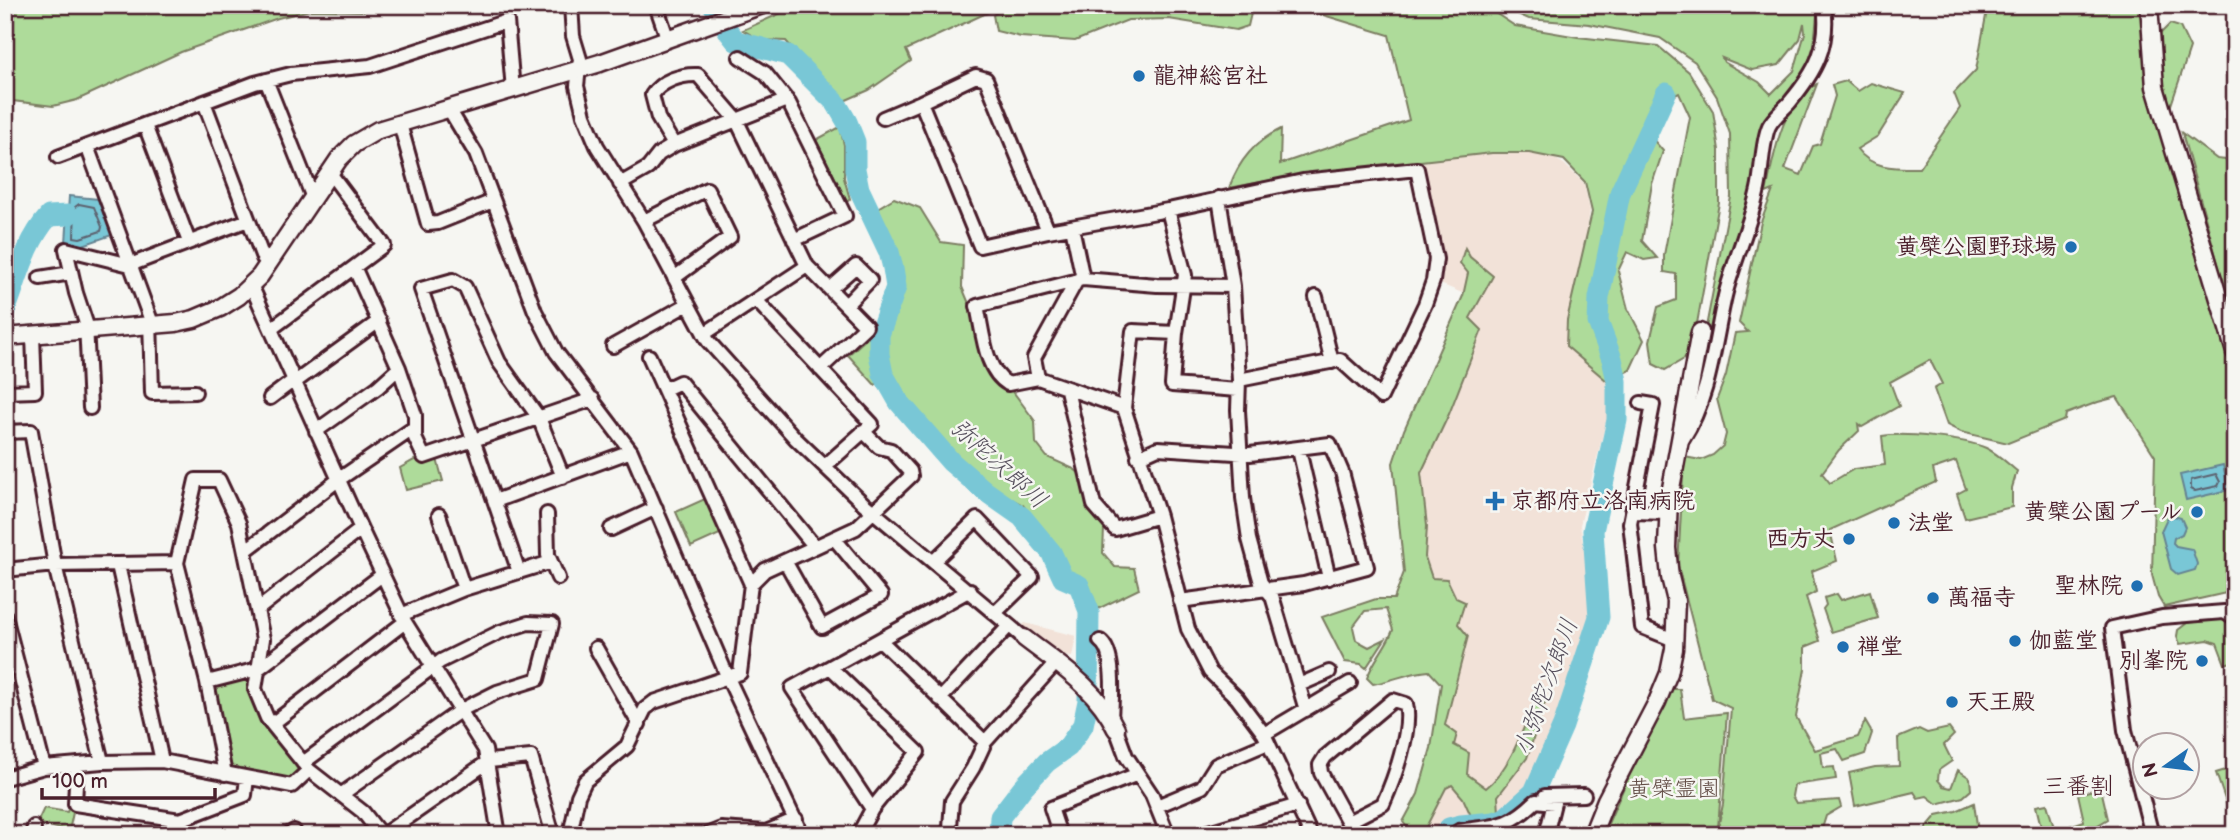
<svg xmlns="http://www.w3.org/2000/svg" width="2240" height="840" font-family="'Balsamiq Sans','Klee One',sans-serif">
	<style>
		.built { fill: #f2e2d8 }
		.green { fill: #aedb9a; stroke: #7c7d62; stroke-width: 2; fill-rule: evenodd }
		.water { fill: #79c7d6; stroke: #668492; stroke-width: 2 }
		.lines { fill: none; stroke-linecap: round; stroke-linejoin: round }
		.shore { stroke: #5d626f; stroke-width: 2 }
		.river { stroke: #79c7d6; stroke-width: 21 }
		.minor-casing { stroke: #4a1f2b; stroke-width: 18 }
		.tertiary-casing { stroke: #4a1f2b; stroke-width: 21 }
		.minor { stroke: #f6f6f2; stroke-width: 12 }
		.tertiary { stroke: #f6f6f2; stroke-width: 16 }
		.poi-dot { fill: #1f6fb2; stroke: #f6f6f2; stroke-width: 2.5 }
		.labels { text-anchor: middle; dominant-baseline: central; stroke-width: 5; stroke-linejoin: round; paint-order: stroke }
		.poi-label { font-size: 23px; font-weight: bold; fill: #4a1f2b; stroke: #f6f6f2; text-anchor: start }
		.park-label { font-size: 23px; fill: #634e47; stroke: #f6f6f2 }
		.water-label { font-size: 24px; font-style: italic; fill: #58515e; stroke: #f6f6f2 }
		.neighbourhood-label { font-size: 24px; fill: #4a1f2b; stroke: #f6f6f2 }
	</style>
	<rect width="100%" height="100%" fill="#f6f6f2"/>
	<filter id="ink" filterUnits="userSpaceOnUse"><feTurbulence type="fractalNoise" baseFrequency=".0143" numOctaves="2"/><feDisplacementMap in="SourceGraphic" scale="14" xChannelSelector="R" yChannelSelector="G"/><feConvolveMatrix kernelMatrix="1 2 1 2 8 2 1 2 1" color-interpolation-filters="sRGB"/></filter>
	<g filter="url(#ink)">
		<path class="built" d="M1492,150h48l24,14 20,19 6,27 -19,135 38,37 2,21 -31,122 8,48 2,45 -47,138 -15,34 -14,15 -13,9 -12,3h-37l-7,6 -8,12h-22l31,-151 -51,-223 72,-166 -29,-12 4,-26 -19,-99z
			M1025,623l51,13 -4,21 -15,-2 -37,-28z"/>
		<path class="green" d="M5,5h379l-21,6 -53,-1 -32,8 -97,34 -104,48 -24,6 -48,-6z
			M799,5h205l-98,45 5,11 -42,29 -25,11 -36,-35 -22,-25 -26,-1 -17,-10z
			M1008,5h245l-5,21 -12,4 -67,-11 -41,1 -53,21 -54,-4 -25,-6 -3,-16z
			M1297,5h186l32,21 63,11 80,9 31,26 24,39 6,39v53l-25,137 -10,19 -19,11 -12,-6 -3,-23 8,-34 18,-7v-26l-12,-2v-17l26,-138 -11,-24 -20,10 -14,27 18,21 -11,33 -10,57 15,17 -13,2 -17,-8 -9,19 10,38 16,31 -14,30 -23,11 -41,-35 1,-26 25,-108 -7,-30 -21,-22 -35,-7h-37l-187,21 -76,14c10,-28 26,-47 52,-59l-1,35 129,-44 -20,-85 -69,-21z
			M1497,5h321l-4,40 -12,37 -26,29 -64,235 -10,2 29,-151 -1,-63 -13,-37 -22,-35 -35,-24 -71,-14 -60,-5zM1804,23l1,10 -11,38 -23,23 -12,-12 -35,-20 -2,-4 30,12 27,-5 21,-26z
			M1988,5h155l6,92 21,52 65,226v216l-71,16 -6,-10 -6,-22 3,-119 -38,-59 -19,5 -32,12 -1,6 -57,23 -47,-11 -14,-7 -13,-36 8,-5 -12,-24 -40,22 9,24 -37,21 -4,-3 1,7 -20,19 -17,23 8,10 24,-14 31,-4 -3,-29c22,-4 84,3 104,12 11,5 22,16 31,23l-5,17v19l-47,11 -8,-24 9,-5 -10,-28 -23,8 3,13 -106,48 7,31 -25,10 4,21 -10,5 14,44 -15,6v22l-9,48 19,33 43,-13 7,-16 7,12 -7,21 -21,7 -7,-12 -16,4 2,15 11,-1 2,12 -42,6 -2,11 4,7 43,-3 2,7 -15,9 -6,19h-217l64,-146h13l4,29 43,-5 -9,115 5,-24 8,-96 -19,-9 -34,-133 6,-109 17,3 12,-5 10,-9 3,-12 -9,-35 9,-24 9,-42 13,-1 -9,-9 22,-101 12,-32 -7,3c7,-34 16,-95 51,-109l-32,85 16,6 12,-29 7,-2 15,-48 -3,-11 14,-4 12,10 13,-8 34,10 -27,43 -21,13c14,20 39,19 62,19l41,-60 -6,-15 22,-23z
			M2170,24l10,3 10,21 -20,60 -11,-22 -5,-46z
			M840,127l4,18v33l6,21 -3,3 -31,-62z
			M2182,133l35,26 18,2v164z
			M894,198l26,10 21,34 22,3 -1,42 11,26 15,59 26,21 21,28 1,22 11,14 27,12 16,13 14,47 -1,24 12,14 19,1 5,21 -41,20 -12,-27 -19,-9 -19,-34 -25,-34 -38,-20 -53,-53 -29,-35 -16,-36v-34l14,-35 -6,-35 -19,-48z
			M1465,248l5,9 23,19 -23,42 12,12 -33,84 -28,59 6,53 -2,31 7,21 15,1 9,19 9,4 -7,22 10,12 -23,89 12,9 -3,11 15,8 -2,21 19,14c25,-19 39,-65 52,-95l8,6 -19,59 -29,38 1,17 -28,3 -8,-18 -11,-13 -6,3 -23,45 -10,2 -10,-13 15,-28 13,-46 10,-64 -12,-13c-19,1 -37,10 -56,13l-6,-6c6,-17 19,-31 26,-48l-7,-21 -21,2 -12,16 3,13 13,7 16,-8 -19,29 -5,-4 -16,-2 -23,-45 54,-18h18l10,-27 -11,-109 11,-33 59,-134 5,-23 -8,-10z
			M875,331l2,39 5,10 -7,5 -27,-30z
			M418,458l6,3 13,-2 6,22 -37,9 -6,-22z
			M707,498l15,35 -31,14 -15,-35z
			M1870,591l8,27 -47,14 -8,-23 3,-4 -2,-7 13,-4 4,6z
			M2222,619l8,7 4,35 -9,3 -8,-21 -9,-3 -28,4 -3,-8 1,-6 9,-7z
			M245,679l6,6c-5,34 39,58 49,88l-16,8 -46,-11 -8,-5 -16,-73 5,-7z
			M1949,728l5,7 -10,10 8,16 -13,9 -1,10 5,6 8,2 7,-18 12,8 1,12 -8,7 -26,7 -10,-8 -9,2 -4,-6 -59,14 -6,-33 26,-6 24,-1 -1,-28 21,-9 8,4z
			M2235,767v62l-19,-56z
			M2093,790l9,3 6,26 -27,16h-38l-7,-29 11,-2 8,27 29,-10 -6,-27z
			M1974,803l4,29 -3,3h-48l-1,-7 11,-13 19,-4z
			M69,807l5,1 -5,23 -32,-8 7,-15 23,4z"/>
		<path class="water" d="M69,196l29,3 14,36 -32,11 -14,-3z
			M2223,465l6,25 -43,10 -6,-25z
			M2174,516l7,2 4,9 -3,7 -8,4 -1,5 3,3 16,3 5,15 -2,6 -17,5 -7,-6 -10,-38 6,-13z"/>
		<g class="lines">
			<path class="shore" d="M79,204l15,3 8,20 -1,4 -21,7 -6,-1 1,-30z
				M2216,474l4,8 -2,4 -23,5 -4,-2v-9z"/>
			<path class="river" d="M713,5l16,27 7,9 52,14 48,48 11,19 8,20v27l4,20 30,63 4,16 3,19 -17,48v19l4,20 16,28 52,60 34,29 37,26 29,35 12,26 16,7 10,26 -1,90 -5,24 -15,22 -21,15 -24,25 -23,30 -1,18
				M5,311c13,-33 20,-68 44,-95l19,-1
				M1443,835l6,-7 12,-3 33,-3 11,-4 29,-26 29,-66 36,-109 -6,-86 24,-111v-39l-5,-22 -14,-37 1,-24 21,-105 46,-100"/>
			<g class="minor-casing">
				<path id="minor" d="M571,5l2,31 7,23 -3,27 7,29 13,31 47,75 64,120 88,98 68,65 160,134
					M656,5l12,35
					M740,57l25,16 24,30 56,113 -51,24
					M976,76l10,3 62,152 -68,15 -59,-144z
					M266,80l47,118
					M204,102l59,156 6,5
					M449,109l27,45 59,157 21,41 75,99 97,227 74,157
					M883,118l38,-16
					M400,124l28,100 10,-1 55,-22
					M145,125l44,117
					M674,145l-16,-27 -6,-23c9,-14 29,-21 46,-20l38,44 71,147 59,60 -46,43
					M87,146l63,172 2,75 43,-1
					M58,157l197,-74 36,-9 79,-8 137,-45 6,69
					M620,184l28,-16 11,-14 15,-9 113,-45
					M1219,198l14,88 6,94 -1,30 5,88 6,41 12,44 11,13 34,114
					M1168,210l17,65 -9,58 -4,52 66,5
					M644,221l63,-32 23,48 -56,41
					M1072,227l11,52
					M1048,231l120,-21 135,-29 114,-12 19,90 -3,22 -8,23 -44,93 -41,-37 -101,20
					M355,269l44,99 16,47v23l9,19 169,-58
					M40,278l31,-5
					M251,285l110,244 44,93 80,128 14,85
					M830,289l26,-23 14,14 -24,25
					M1316,297l16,65
					M756,300l116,124 -47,42
					M271,329l113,-84 -54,-72
					M1176,333l-43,-2 -9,77 35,108 29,113 22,43 27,26 27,36 47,101
					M704,334l103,-68
					M613,346l75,-42
					M649,356l102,228
					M1038,378l-4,-20 43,-78
					M295,382l84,-61
					M665,389l15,-7 135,165
					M1067,390l27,115 21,24 44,-13
					M5,392l30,-1 -2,-56
					M270,398l24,-18
					M1641,403l12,2 -23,118 12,104 32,13
					M90,408l-4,-85 -10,-30 -10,-44 64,16 118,-45
					M1124,408l-86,-30 -30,6c-24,-14 -25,-53 -31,-78l106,-27 74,6 76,1
					M316,431l62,-44 21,-19
					M5,432l26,-1 24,134 47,197
					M1683,439c27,-42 31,-95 42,-143 9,-36 25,-70 33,-107 4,-17 4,-48 11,-63 4,-8 15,-17 21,-24 25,-30 40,-56 34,-97
					M1299,450l30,128
					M1138,457l20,-9 92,6 80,-10 12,28 25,95 -63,17 -124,17
					M495,501l136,-50
					M1632,512l36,1
					M547,514l1,41 10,23
					M439,515l25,74
					M611,529l45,-21
					M245,551l93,-71 76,-52
					M785,561l37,66 59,-32 -47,-57
					M934,561l43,-42 55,58 -37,36
					M118,565l44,196
					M5,570l50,-5 122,-2
					M519,572l-98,-283 32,-9 12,7 34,75 40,56 24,59
					M257,610l104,-81
					M401,615l63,-26 87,-27
					M5,616l39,151
					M880,640l105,102
					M1100,641c16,11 12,58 11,77
					M596,648l43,76
					M830,667l88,85 -46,57 -14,26
					M207,682l18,92
					M1299,685l30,-13
					M940,699l69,-73
					M1393,700l13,4c6,26 -12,76 -23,100l-35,18 -27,-49 -1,-8 5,-8z
					M272,724l133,-102
					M1116,729l10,27 26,39 16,40
					M1264,734l86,-51
					M303,763l138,-102 59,-29 28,-9 24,1 -14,55 -41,13 -36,18 -119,84
					M77,764l-2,40 105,16 65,-25 2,-17
					M5,778l39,-11 58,-5 60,-1 130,25 17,-16
					M1545,796l39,-1
					M1157,806l45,-19 14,-22 52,-22
					M872,809l-80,-121 178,-98
					M32,835l2,-8
					M288,835l6,-4 2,4
					M381,835l-18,-23 -54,-42 -42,-52 -12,-29 8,-50 -24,-116 -20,-43h-23l-19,83 30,119 51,-13 124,-94
					M383,835l106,-74 42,-4 22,78
					M570,835l8,-39 7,-15 42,-35 18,-37 9,-7 86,-29 11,-89 14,-14 91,-42 55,-52 -1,-5 -19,-21 -12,-3 -16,-16
					M706,835l15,-6 45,3 30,-13
					M946,835l4,-8 2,-26 21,-33 12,-26 71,-79
					M1060,835l-9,-27 87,-34
					M1198,835l100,-30
					M1453,835l6,-4c38,-6 48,-2 77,-30l18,2 -8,32
					M2152,835l-27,-105 -13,-102 50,-11 62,-5 7,4 4,-3"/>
			</g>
			<g class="tertiary-casing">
				<path id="tertiary" d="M2149,5l6,82 80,265
					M5,337l171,-14 18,-4 26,-11 19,-12 21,-20 79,-117 15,-15 24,-14 222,-67 162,-58
					M1024,638c35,27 73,50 92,91
					M1592,835l14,-35 51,-98 12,-29 5,-24 2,-48 -6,-24 -3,-29 2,-49 31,-167"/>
			</g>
			<use href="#minor" class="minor"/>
			<use href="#tertiary" class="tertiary"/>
		</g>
	</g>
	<g class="poi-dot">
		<circle cx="1139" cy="76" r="7"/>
		<circle cx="2071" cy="247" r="7"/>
		<path d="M1491.5 490.5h7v7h7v7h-7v7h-7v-7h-7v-7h7z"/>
		<circle cx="2197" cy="512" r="7"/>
		<circle cx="1894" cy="523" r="7"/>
		<circle cx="1849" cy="539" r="7"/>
		<circle cx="2137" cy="586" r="7"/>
		<circle cx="1933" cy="598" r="7"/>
		<circle cx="2015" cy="641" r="7"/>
		<circle cx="1843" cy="647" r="7"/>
		<circle cx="2202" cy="661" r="7"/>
		<circle cx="1952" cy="702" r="7"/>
	</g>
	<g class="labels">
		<g class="poi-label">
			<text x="1153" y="76">龍神総宮社</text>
			<text x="2057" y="247" text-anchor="end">黄檗公園野球場</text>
			<text x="1511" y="501">京都府立洛南病院</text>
			<text x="2183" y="512" text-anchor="end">黄檗公園プール</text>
			<text x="1908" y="523">法堂</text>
			<text x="1835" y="539" text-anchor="end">西方丈</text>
			<text x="2123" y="586" text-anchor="end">聖林院</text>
			<text x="1947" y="598">萬福寺</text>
			<text x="2029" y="641">伽藍堂</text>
			<text x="1857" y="647">禅堂</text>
			<text x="2188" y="661" text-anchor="end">別峯院</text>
			<text x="1966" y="702">天王殿</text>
		</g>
		<g class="park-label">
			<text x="1674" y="789">黄檗霊園</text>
		</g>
		<g class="water-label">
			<text transform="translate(999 464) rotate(42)">弥陀次郎川</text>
			<text transform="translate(1546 687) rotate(-70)">小弥陀次郎川</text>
		</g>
		<g class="neighbourhood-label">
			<text x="2078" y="786">三番割</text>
		</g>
	</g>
	<rect width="2240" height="840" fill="none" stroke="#f6f6f2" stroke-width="28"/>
	<rect x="14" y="14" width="2212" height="812" fill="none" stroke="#4a1f2b" stroke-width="2.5" filter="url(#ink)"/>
	<g transform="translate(2166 766) rotate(256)"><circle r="33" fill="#f6f6f2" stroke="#b1a0a2" stroke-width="2"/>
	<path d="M0-5L12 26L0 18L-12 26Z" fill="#1f6fb2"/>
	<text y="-10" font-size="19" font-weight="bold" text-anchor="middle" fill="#4a1f2b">N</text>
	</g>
	<path d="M42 788v10h173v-10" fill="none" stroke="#4a1f2b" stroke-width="3.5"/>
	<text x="52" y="788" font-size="21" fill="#4a1f2b" stroke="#f6f6f2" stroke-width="5" paint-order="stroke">100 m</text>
</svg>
